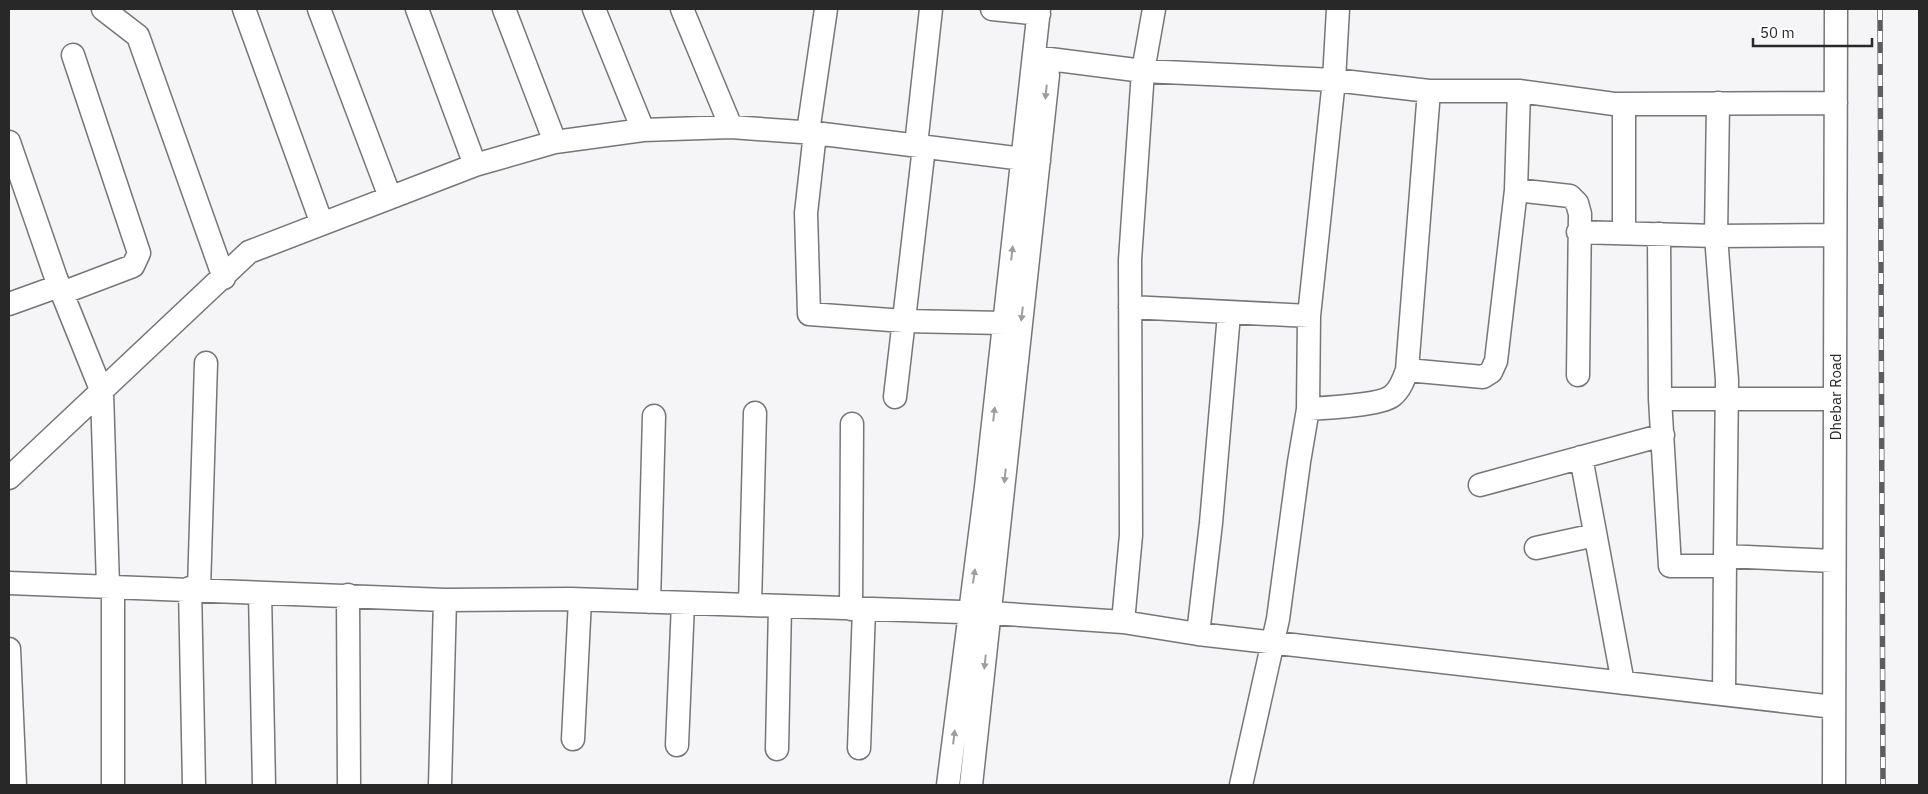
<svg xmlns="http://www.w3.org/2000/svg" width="1928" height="794" font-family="'IBM Plex Sans',sans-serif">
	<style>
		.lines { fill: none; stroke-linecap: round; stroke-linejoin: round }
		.minor-casing { stroke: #767677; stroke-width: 25 }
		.minor { stroke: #fff; stroke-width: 22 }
		.rail-casing { stroke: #5d5d5d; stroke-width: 5.5 }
		.rail { stroke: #fff; stroke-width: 4; stroke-dasharray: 11; stroke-linecap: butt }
		.oneway { fill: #9e9e9e }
		.labels { text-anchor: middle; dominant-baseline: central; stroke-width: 5; stroke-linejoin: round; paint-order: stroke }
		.street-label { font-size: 15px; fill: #282828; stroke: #fff }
	</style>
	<rect width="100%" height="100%" fill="#f5f5f7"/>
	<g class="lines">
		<g class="minor-casing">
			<path id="minor" d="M103,9l35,27 86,242
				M244,9l78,215
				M319,9l71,188
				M417,9l58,156
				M504,9l51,133
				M594,9l49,121
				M682,9l49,118
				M992,9l47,5
				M1034,57l109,14 191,9 95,11h90l95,13 222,-1
				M1718,103l-2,133 11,144 -2,176
				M808,132l18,-123
				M815,133l-9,80 3,101 95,7 100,2
				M9,142l47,136 46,114 6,194
				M916,145l15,-136
				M1516,190l54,6 7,7 3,11 -2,161
				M1578,232l138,4 119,-1
				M1624,233v-129
				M1659,234l1,165h175
				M62,293l71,-27 6,-13 -66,-198
				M9,304l50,-18
				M1130,307l179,9
				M1407,370l76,7 8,-5 5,-11 20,-171 3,-99
				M895,397l29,-250
				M1660,399l10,167h55
				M1308,409c17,-1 73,-4 84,-13 8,-6 12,-17 15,-26l22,-279
				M1581,457l42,226
				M9,478l240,-226 226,-87 80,-23 88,-12 88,-3 84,6 224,28
				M1480,485l183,-50
				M1536,548l59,-13
				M9,583l436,17 126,-1 420,14 132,9 75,12 636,73
				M190,588l4,197
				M199,589l7,-226
				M260,593l4,192
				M348,595l1,190
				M649,602l5,-186
				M750,605l5,-192
				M851,609l1,-185
				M1123,622l8,-87 -1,-275 13,-189 11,-62
				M1198,634l13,-111 18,-209
				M9,649l6,136
				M1724,694l1,-138 109,5
				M573,739l7,-139
				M677,745l6,-142
				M859,748l5,-139
				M777,749l3,-143
				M113,785v-199
				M440,785l5,-185
				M948,785l38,-298 53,-478
				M971,785l77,-710
				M1241,785l37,-166 21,-157 9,-53 1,-93 25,-236 4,-71
				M1834,785l2,-776"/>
		</g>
		<use href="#minor" class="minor"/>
		<g class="rail-casing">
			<path id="rail" d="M1880,9l3,776"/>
		</g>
		<use href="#rail" class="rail"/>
	</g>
	<defs><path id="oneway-solid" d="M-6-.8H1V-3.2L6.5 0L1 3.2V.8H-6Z" transform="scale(1.25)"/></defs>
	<g class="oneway">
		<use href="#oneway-solid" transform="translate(1046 92) rotate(96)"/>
		<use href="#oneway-solid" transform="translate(1012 253) rotate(-83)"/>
		<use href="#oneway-solid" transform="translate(1022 314) rotate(96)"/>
		<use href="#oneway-solid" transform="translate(994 414) rotate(-84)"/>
		<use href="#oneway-solid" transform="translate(1005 476) rotate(96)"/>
		<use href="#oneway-solid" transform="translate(974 576) rotate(-82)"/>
		<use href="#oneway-solid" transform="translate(985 662) rotate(96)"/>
		<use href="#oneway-solid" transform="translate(954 737) rotate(-83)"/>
	</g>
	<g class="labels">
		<g class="street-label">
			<text transform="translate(1835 397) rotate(-90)">Dhebar Road</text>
		</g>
	</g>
	<rect width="1928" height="794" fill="none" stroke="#282828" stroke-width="20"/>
	<path d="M1753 38v8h119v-8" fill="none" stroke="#282828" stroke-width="2.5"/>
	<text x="1760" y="38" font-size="15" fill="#282828" stroke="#ffffff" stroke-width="4" paint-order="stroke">50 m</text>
</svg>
